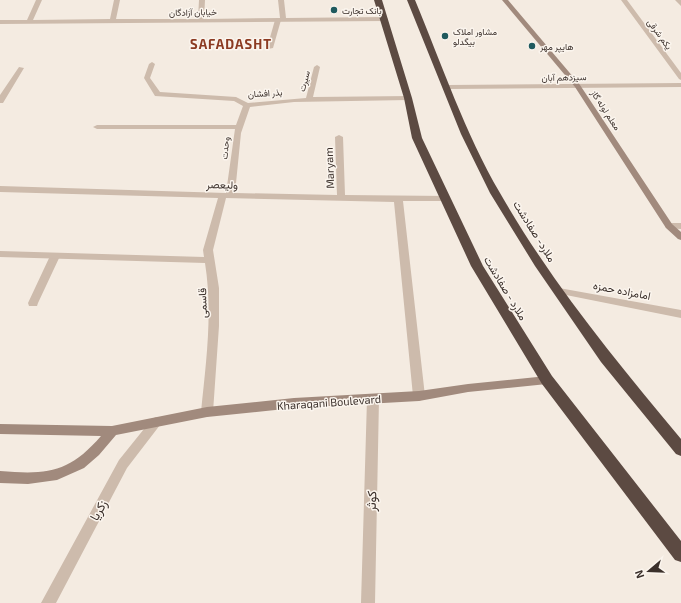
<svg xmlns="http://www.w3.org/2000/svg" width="681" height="603" font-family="'Exo 2',Vazirmatn,sans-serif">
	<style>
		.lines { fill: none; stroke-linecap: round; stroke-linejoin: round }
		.lane { fill: #cdbbac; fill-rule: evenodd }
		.street { fill: #cdbbac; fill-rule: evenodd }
		.secondary { fill: #a18a7d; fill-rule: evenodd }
		.highway { fill: #5c4a42; fill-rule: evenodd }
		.poi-dot { fill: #1f5a5e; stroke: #fbf5ee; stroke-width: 1.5 }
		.labels { text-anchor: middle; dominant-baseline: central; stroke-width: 3; stroke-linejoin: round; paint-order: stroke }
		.far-poi-label { font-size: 9px; fill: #3b302b; stroke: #fbf5ee; text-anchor: start }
		.far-street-label { font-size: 9px; fill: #3b302b; stroke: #fbf5ee }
		.street-label { font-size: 11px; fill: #3b302b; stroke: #fbf5ee }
		.far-district-label { font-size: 13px; font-weight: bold; letter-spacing: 1px; fill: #8c3b22; stroke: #fbf5ee }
		.near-street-label { font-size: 13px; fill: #3b302b; stroke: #fbf5ee }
	</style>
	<rect width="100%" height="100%" fill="#f4ebe1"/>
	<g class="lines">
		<path class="lane" d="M278,18l3,2 -8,28 -5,1 -1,-1 8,-28z
			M55,253l5,3 -22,47 -1,3h-8l-1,-3 22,-47z
			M156,417l4,2 2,3 -2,3 -33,43 -71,135h-15l78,-143 33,-41z"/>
		<path class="street" d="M36,0h6l-9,20 77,-1 4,-19h6l-4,19h82l1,-19h6l-1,19 76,-1 -2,-18h6l2,18 99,-1 3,2 -3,2 -385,3v-4h27z
			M621,0h6l54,73v7l-2,-1z
			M675,0h6v6z
			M152,62l3,2 -5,14 10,14 76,5 12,6 58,-5 8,-31 3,-2 3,2 -7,30 98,-1v4h-3l-114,2 -44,5 -9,26 -6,60 102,2 -2,-58 4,-2 4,2 2,58 102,1 1,2 -4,3h-41l22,195 -2,3 -4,2 -4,-2 -2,-3 -19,-194 -168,-4 -13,52 6,38v38l-6,86 -2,3 -4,2 -4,-2 -2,-3c5,-50 12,-99 4,-149l-205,-6v-6l204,6 -1,-7 15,-52 -218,-6v-6l226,7 9,-64h-138l-4,-2 4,-2h139l7,-19 -9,-5 -79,-5 -11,-18 5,-14z
			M19,67l5,1 -21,35h-3v-8z
			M681,83v4l-233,2 -4,-2 4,-2z
			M669,223h12v6l-15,-1 -1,-2 1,-2z
			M559,288l122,22v8l-125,-25 -2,-2z
			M373,394l4,2 2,3 -4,204h-14l6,-204 2,-3z"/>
		<path class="secondary" d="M502,0h6l72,85 92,139 9,8v8l-3,-1 -12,-11 -91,-141z
			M547,376l4,1 2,3 -2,3 -4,1 -79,8 -49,9 -125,7 -87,9 -91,18 -17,20 -15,13 -27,12 -29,4 -28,-1v-12c47,4 69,2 101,-35l-101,-2v-10l112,2 95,-19 87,-9 125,-7 49,-7z"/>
		<path class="highway" d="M374,0h8l30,98 10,40 61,128 69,110 129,165v21l-6,-2 -133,-176 -71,-118 -59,-128 -8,-40z
			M407,0h8c27,65 50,133 85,193 51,89 116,168 181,246v17l-5,-2 -75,-92 -66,-96 -45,-73 -29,-59z"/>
	</g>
	<g class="poi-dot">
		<circle cx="334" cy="10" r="4"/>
		<circle cx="445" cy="36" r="4"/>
		<circle cx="532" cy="46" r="4"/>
	</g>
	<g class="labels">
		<g class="far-poi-label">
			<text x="342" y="10">بانک تجارت</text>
			<text x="453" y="31">مشاور املاک<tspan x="453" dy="10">بیگدلو</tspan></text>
			<text x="540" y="46">هایپر مهر</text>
		</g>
		<g class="far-street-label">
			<text transform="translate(193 12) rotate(-1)">خیابان آزادگان</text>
			<text transform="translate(660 34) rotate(54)">یکم شرقی</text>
			<text transform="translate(564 77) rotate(-1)">سیزدهم آبان</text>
			<text transform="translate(304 81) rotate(-75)">سیرت</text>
			<text transform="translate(265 93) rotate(-4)">بذر افشان</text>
			<text transform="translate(606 110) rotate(57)">معلم لوله گاز</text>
			<text transform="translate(225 148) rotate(-84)">وحدت</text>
		</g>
		<g class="street-label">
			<text transform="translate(329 168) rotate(-92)">Maryam</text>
			<text transform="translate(222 184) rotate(1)">ولیعصر</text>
			<text transform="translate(535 231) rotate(58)">ملارد- صفادشت</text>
			<text transform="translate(506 288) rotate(59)">ملارد - صفادشت</text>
			<text transform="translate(622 290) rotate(11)">امامزاده حمزه</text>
			<text transform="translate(202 303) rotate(-92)">قاسمی</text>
			<text transform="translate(329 402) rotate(-4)">Kharaqani Boulevard</text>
		</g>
		<g class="far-district-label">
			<text x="231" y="44">SAFADASHT</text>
		</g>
		<g class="near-street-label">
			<text transform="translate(371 501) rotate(-88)">کوثر</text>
			<text transform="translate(98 510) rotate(-61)">زکریا</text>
		</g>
	</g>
	<g transform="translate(649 571) rotate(251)" stroke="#fbf5ee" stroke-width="3" paint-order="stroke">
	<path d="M0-3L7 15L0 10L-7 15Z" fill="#3b302b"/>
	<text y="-6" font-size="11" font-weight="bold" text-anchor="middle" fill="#3b302b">N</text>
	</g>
</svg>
